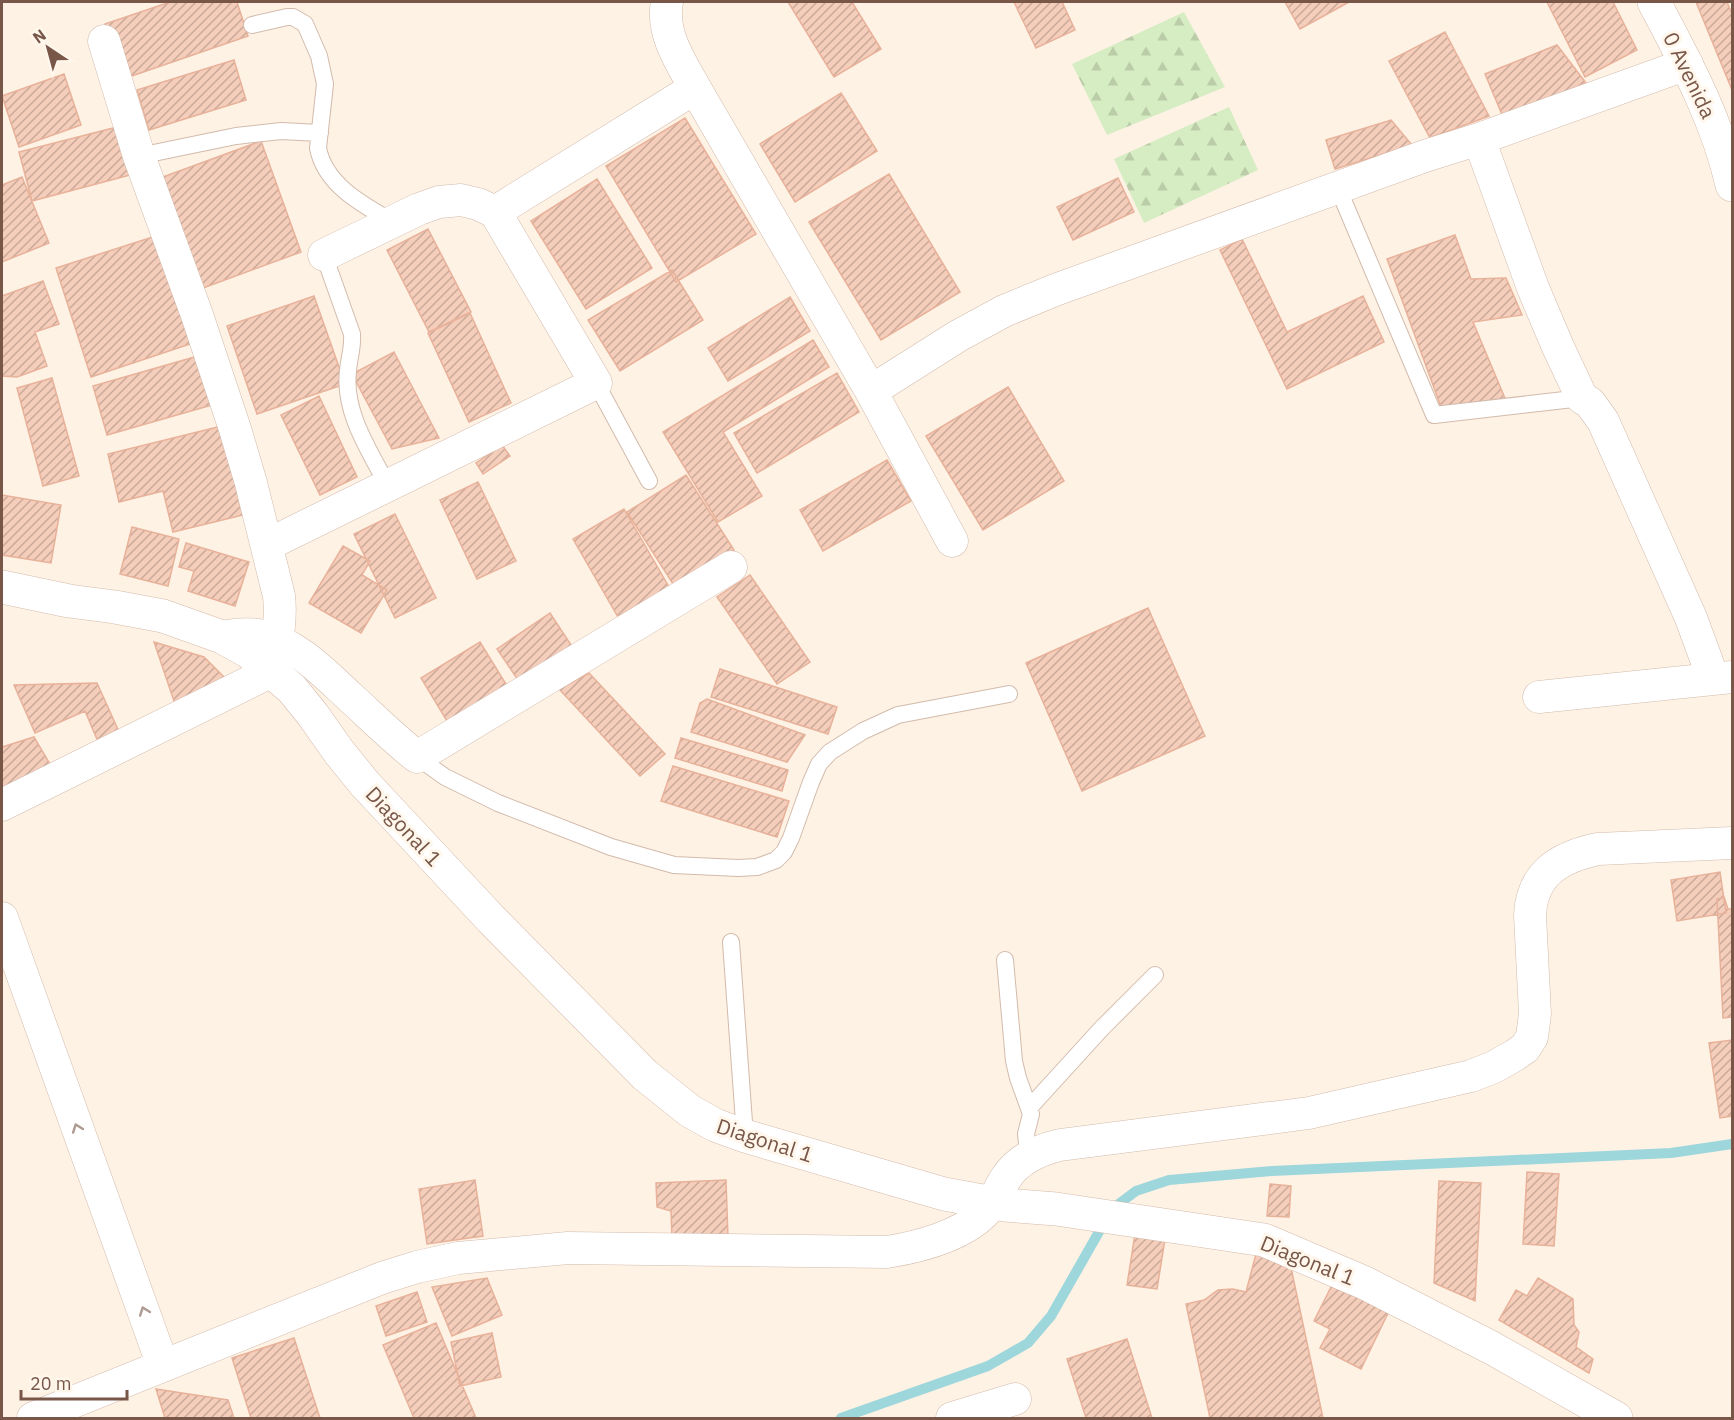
<svg xmlns="http://www.w3.org/2000/svg" width="1734" height="1420" font-family="'IBM Plex Sans',sans-serif">
	<style>
		.forest { fill: url(#forest-firs) }
		.lines { fill: none; stroke-linecap: round; stroke-linejoin: round }
		.stream { stroke: #9dd6db; stroke-width: 10 }
		.building { fill: url(#building-hatch); stroke: #e8b29a; stroke-width: 1.5 }
		.lane-casing { stroke: #d2bbac; stroke-width: 18 }
		.street-casing { stroke: #d2bbac; stroke-width: 33 }
		.secondary-casing { stroke: #d5baaa; stroke-width: 34 }
		.lane { stroke: #fff; stroke-width: 16 }
		.street { stroke: #fff; stroke-width: 32 }
		.secondary { stroke: #fff; stroke-width: 33 }
		.oneway { stroke: #ae9a91 }
		.labels { text-anchor: middle; dominant-baseline: central; stroke-width: 6; stroke-linejoin: round; paint-order: stroke }
		.street-label { font-size: 21px; fill: #785648; stroke: #fff6ec }
	</style>
	<defs>
		<pattern id="forest-firs" width="22" height="20" patternUnits="userSpaceOnUse" patternTransform="scale(1.5)"><rect width="22" height="20" fill="#d6ecc2"/><path d="M5 1l3.5 6h-7zM16 11l3.5 6h-7z" fill="#bbcca8"/></pattern>
		<pattern id="building-hatch" width="6" height="6" patternUnits="userSpaceOnUse" patternTransform="scale(1.5)"><rect width="6" height="6" fill="#f5cdbb"/><path d="M-1 1l2-2M0 6l6-6M5 7l2-2" fill="none" stroke="#cba99a"/></pattern>
	</defs>
	<rect width="100%" height="100%" fill="#fef2e5"/>
	<path class="forest" d="M1184,12l41,75 -118,48 -35,-71z
		M1229,107l29,63 -114,53 -30,-64z"/>
	<g class="lines">
		<path class="stream" d="M841,1418l147,-52 40,-23 23,-27 61,-107 24,-18 33,-11 103,-9 399,-18 61,-9"/>
	</g>
	<path class="building" d="M170,2h67l11,34 -125,43 -18,-55z
		M788,2h64l29,47 -47,28z
		M1014,2h48l13,28 -39,18z
		M1285,2h64l-49,27z
		M1547,2h66l24,48 -52,27z
		M1696,2h31l5,12v76z
		M1445,32l44,84 -59,22 -41,-77z
		M1557,45l29,38 -83,34 -18,-43z
		M234,60l12,40 -97,30 -12,-40z
		M64,74l17,51 -62,22 -17,-51z
		M841,93l36,58 -82,51 -35,-58z
		M685,118l71,116 -80,48 -70,-116z
		M1391,120l21,25 -77,24 -9,-29z
		M121,126l13,48 -102,27 -13,-49z
		M261,141l40,111 -98,36 -40,-111z
		M889,174l71,118 -79,48 -72,-118z
		M22,177l27,66 -47,19v-77z
		M1118,178l16,34 -61,28 -16,-33z
		M597,179l55,89 -66,41 -55,-88z
		M428,229l43,83 -42,20 -42,-82z
		M159,235l34,108 -102,34 -35,-109z
		M1455,235l16,44 35,-1 16,37 -49,7 34,81 -66,4 -54,-148z
		M1242,239l45,93 76,-36 21,46 -97,47 -67,-139z
		M672,270l31,50 -83,51 -32,-51z
		M43,281l16,43 -24,8 12,34 -30,11 -15,-1v-80z
		M314,296l31,88 -88,30 -30,-88z
		M790,297l20,34 -82,50 -20,-33z
		M470,313l41,90 -42,19 -41,-89z
		M813,340l16,27 -106,65 39,64 -44,26 -55,-90z
		M394,352l45,86 -47,11 -40,-75z
		M198,356l14,49 -105,30 -14,-49z
		M837,373l22,39 -102,61 -23,-40z
		M52,378l27,98 -36,10 -26,-98z
		M1008,387l56,94 -81,49 -57,-94z
		M319,396l38,81 -37,18 -39,-80z
		M222,426l21,89 -70,17 -10,-41 -44,11 -11,-48z
		M502,445l8,11 -27,18 -7,-11z
		M887,460l24,41 -88,50 -23,-41z
		M686,475l48,75 -59,37 -48,-75z
		M478,482l38,79 -39,18 -37,-79z
		M2,495l59,10 -10,58 -49,-8z
		M624,509l45,78 -51,30 -45,-78z
		M395,514l41,84 -41,20 -41,-84z
		M132,527l47,12 -11,47 -48,-12z
		M186,543l63,19 -14,44 -47,-15 6,-20 -15,-4z
		M343,546l27,15 -8,14 25,15 -26,43 -52,-30z
		M750,575l60,87 -33,22 -60,-87z
		M1148,608l57,128 -123,55 -56,-128z
		M550,613l25,38 -53,35 -25,-37z
		M154,642l50,15 25,25 -53,25z
		M480,642l29,47 -59,37 -29,-48z
		M720,669l117,38 -9,27 -117,-37z
		M589,673l76,81 -25,22 -81,-87z
		M97,683l23,51 -21,10 -14,-33 -50,22 -21,-48z
		M707,699l98,36 -18,27 -96,-30 9,-29z
		M34,737l23,39 -55,18v-47z
		M681,738l107,32 -6,21 -107,-33z
		M673,766l116,35 -12,36 -116,-36z
		M1720,872l6,41 -49,8 -6,-41z
		M1724,897l4,12h4v108l-9,1 -6,-119z
		M1732,1040v76l-12,2 -11,-75z
		M1527,1172l32,2 -5,72 -31,-2z
		M475,1180l8,56 -56,8 -8,-55z
		M726,1180l2,57 -56,1 -1,-27 -14,-4 -1,-24z
		M1439,1181l42,2 -6,118 -41,-18z
		M1270,1184l21,2 -2,31 -22,-1z
		M1135,1234l30,5 -8,50 -30,-4z
		M1256,1254l34,9 33,155h-113l-24,-114 18,-4 14,-10 15,-1 13,3z
		M487,1278l15,37 -50,21 -20,-49z
		M1538,1278l35,21 1,26 5,7 -3,15 17,12 -4,14 -90,-53 17,-30 11,6z
		M1333,1283l56,28 -28,58 -41,-21 10,-19 -16,-8z
		M417,1292l10,30 -41,14 -10,-30z
		M436,1323l40,95h-62l-31,-73z
		M492,1333l9,44 -41,9 -9,-44z
		M294,1338l26,80h-69l-19,-60z
		M1127,1339l25,79h-66l-19,-59z
		M156,1389l72,11 6,18h-69z"/>
	<g class="lines">
		<g class="lane-casing">
			<path id="lane" d="M252,25l35,-8h6l12,7 14,32 6,28 -7,64c7,37 45,57 75,74
				M139,156l97,-20 45,-5 39,2
				M1338,188l96,227 148,-17
				M324,255l28,79c1,15 -3,23 -4,37 -5,41 22,81 40,115
				M596,383l53,98
				M417,757l28,20 53,26 113,44 63,18 64,3 19,-1 19,-7 8,-8 7,-14 20,-56 8,-18 11,-12 33,-21 35,-16 111,-21
				M731,942l14,194
				M1005,960l9,101 4,17 13,36 -5,20 1,9 5,11
				M1030,1107l72,-79 53,-53"/>
		</g>
		<g class="street-casing">
			<path id="street" d="M667,2c-6,31 13,59 28,86l176,303 81,150
				M1479,139l54,149 25,59 24,51 8,5 13,18 88,197 22,60
				M495,212l200,-124
				M871,391l87,-55 46,-25 51,-21 370,-134 54,-17 208,-75
				M267,545l329,-162 -101,-171 -17,-8 -17,-4 -22,2 -20,7 -95,46
				M222,637c12,-2 24,-4 36,-2 38,8 64,36 91,61 22,20 44,42 68,61l314,-190
				M1539,697l193,-20
				M2,805l270,-134c4,-25 10,-50 7,-75l-28,-113 -16,-54 -38,-114 -58,-159 -35,-115
				M2,918l161,448
				M33,1418l349,-140 35,-11 41,-9 110,-10 319,4c31,-5 74,-16 97,-39 11,-10 14,-24 22,-35 12,-19 33,-28 54,-33l249,-32 162,-37 23,-9 21,-12 10,-7 7,-11 3,-23 -5,-99c2,-42 30,-58 68,-66l134,-6
				M952,1418l63,-19"/>
		</g>
		<g class="secondary-casing">
			<path id="secondary" d="M1654,2c31,59 63,117 78,183
				M2,587l67,14 46,6 48,9 59,21 27,15 43,37 21,26 26,37 26,32 126,135 154,156 45,36 25,14 30,11 199,58 61,11 51,4 208,31 101,43 127,65 124,70"/>
		</g>
		<use href="#lane" class="lane"/>
		<use href="#street" class="street"/>
		<use href="#secondary" class="secondary"/>
	</g>
	<defs><path id="oneway-chevron" d="M-2-3.5L2.5 0L-2 3.5" fill="none" stroke-width="1.6" stroke-linecap="round" stroke-linejoin="round" transform="scale(1.5)"/></defs>
	<g class="oneway">
		<use href="#oneway-chevron" transform="translate(77 1128) rotate(-110)"/>
		<use href="#oneway-chevron" transform="translate(144 1311) rotate(-110)"/>
	</g>
	<g class="labels">
		<g class="street-label">
			<text transform="translate(1690 75) rotate(64)">0 Avenida</text>
			<text transform="translate(404 826) rotate(47)">Diagonal 1</text>
			<text transform="translate(765 1140) rotate(18)">Diagonal 1</text>
			<text transform="translate(1308 1260) rotate(22)">Diagonal 1</text>
		</g>
	</g>
	<rect width="1734" height="1420" fill="none" stroke="#785648" stroke-width="6"/>
	<g transform="translate(48 48) rotate(324)" stroke="#fff6ec" stroke-width="4.5" paint-order="stroke">
	<path d="M0-4.5L10 22L0 15L-10 22Z" fill="#785648"/>
	<text y="-9" font-size="16" font-weight="bold" text-anchor="middle" fill="#785648">N</text>
	</g>
	<path d="M21 1390v9h106v-9" fill="none" stroke="#785648" stroke-width="3"/>
	<text x="30" y="1390" font-size="18" fill="#785648" stroke="#fff6ec" stroke-width="4.5" paint-order="stroke">20 m</text>
</svg>
